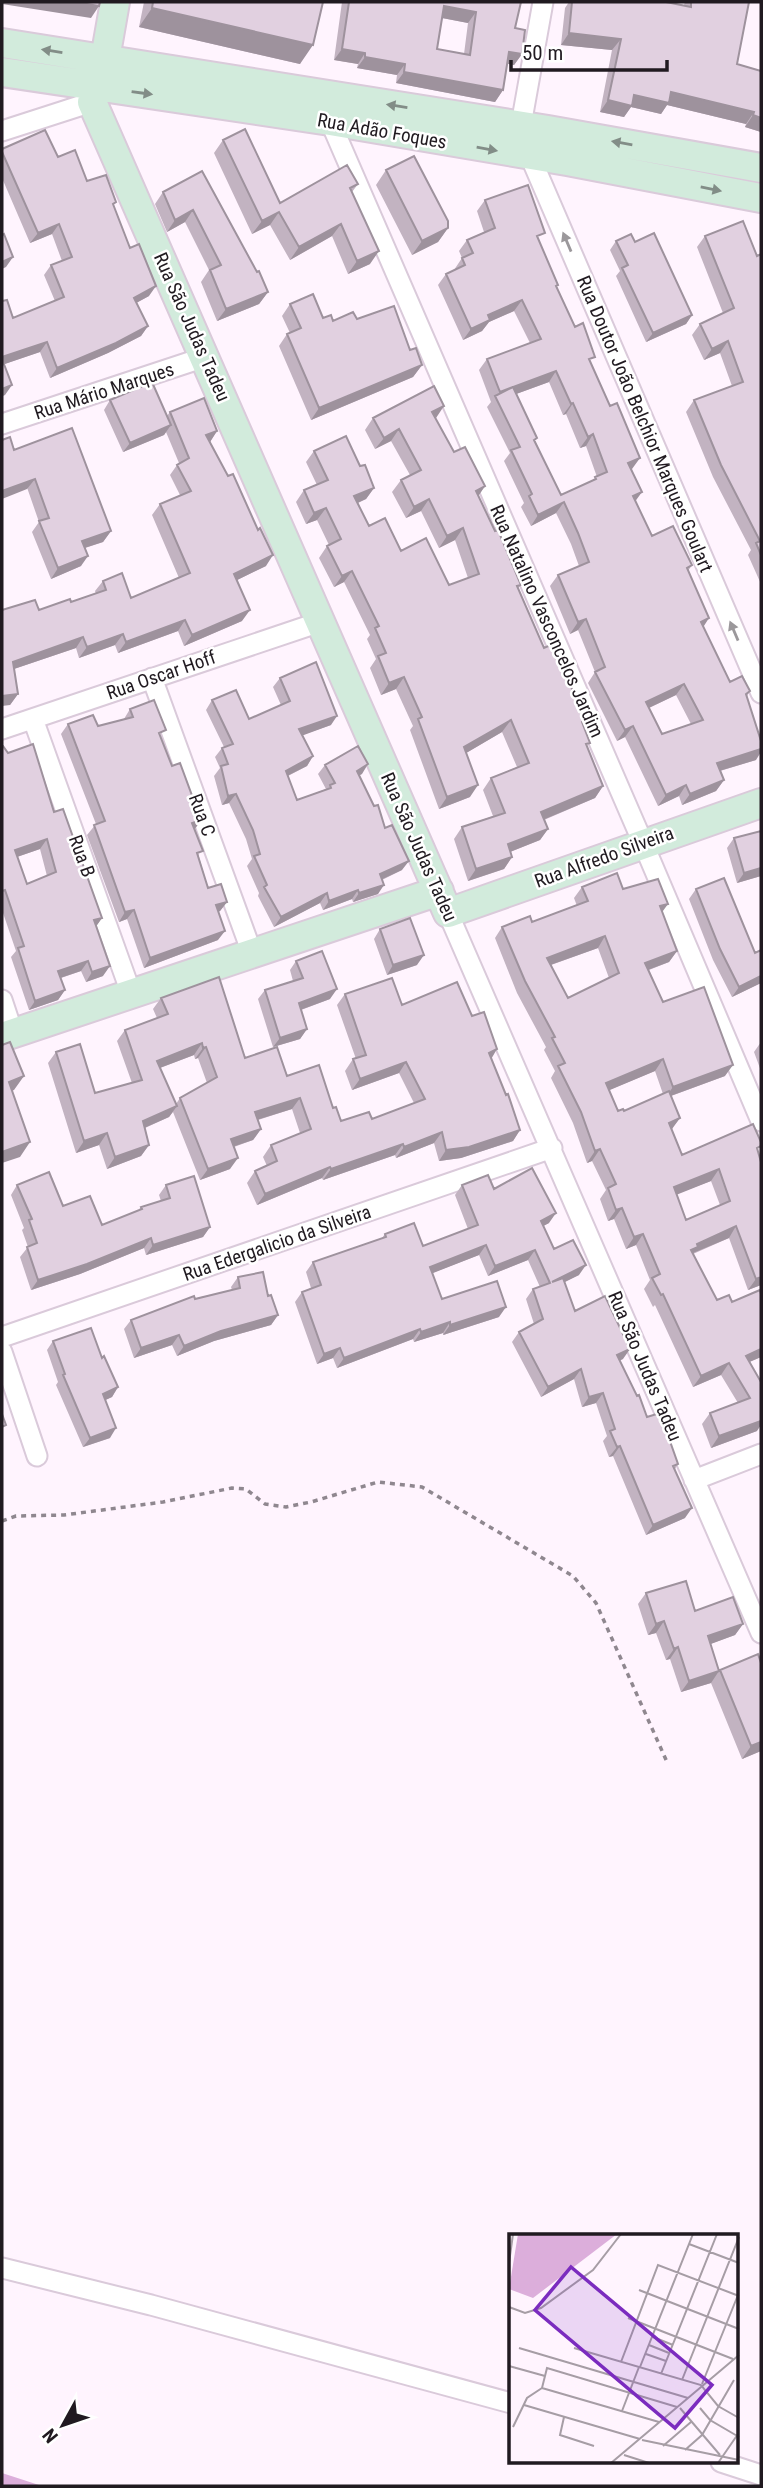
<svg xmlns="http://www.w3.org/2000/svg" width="763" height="2488" font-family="'Roboto Condensed',sans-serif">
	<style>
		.forest { fill: #dcaedb }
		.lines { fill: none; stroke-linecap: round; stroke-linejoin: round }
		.street-casing { stroke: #dacada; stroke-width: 23 }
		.secondary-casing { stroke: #dacada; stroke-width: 32 }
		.path { stroke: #8f878f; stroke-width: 3.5; stroke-dasharray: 5 5; stroke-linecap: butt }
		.street { stroke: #fff; stroke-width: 19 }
		.secondary { stroke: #d2ebdc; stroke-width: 28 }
		.wall { fill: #c2b3c1; fill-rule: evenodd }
		.shaded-wall { fill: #9e929d }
		.building { fill: #e1d0e0; stroke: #9e929d; stroke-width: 2; fill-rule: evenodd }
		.oneway { fill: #828d87 }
		.oneway2 { fill: #9b989b }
		.labels { text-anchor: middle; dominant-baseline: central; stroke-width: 5; stroke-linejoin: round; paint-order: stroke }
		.street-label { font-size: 19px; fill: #201a20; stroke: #fff }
		.inset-road { fill: none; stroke: #a69da5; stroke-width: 2 }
		.view { fill: #7b2cbf; fill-opacity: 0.15; stroke: #7b2cbf; stroke-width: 3.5 }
		.inset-edge { fill: none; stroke: #201a20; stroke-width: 3.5 }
	</style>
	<rect width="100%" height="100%" fill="#fff4fe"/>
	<path class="forest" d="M2,2473l40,13h-40z"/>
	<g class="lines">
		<g class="street-casing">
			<path id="street" d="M330,121l313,722 118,278
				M521,125l22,-123
				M2,131l90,-29
				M530,156l231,537
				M2,424l203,-67
				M152,678l100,275
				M33,719l98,274
				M2,729l318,-107
				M448,913l313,720
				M2,1000l11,33
				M2,1337l550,-189
				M2,1352l35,104
				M694,1480l67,-26
				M2,2268l149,37 360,98
				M721,2462l40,13"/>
		</g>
		<g class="secondary-casing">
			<path id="secondary" d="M115,2l-10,57 -13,43 356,811 313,-110
				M2,43l546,87 213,38
				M2,72l328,49 237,40 194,37
				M2,1037l437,-146"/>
		</g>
		<path class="path" d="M2,1521l14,-5 48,-1 99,-13 69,-14 14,1 19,15 21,3 25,-5 67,-20 44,5 151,89 23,27 71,159"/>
		<use href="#street" class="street"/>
		<use href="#secondary" class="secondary"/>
	</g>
	<path class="wall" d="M144,2h179l-23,62 -161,-37z
		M342,2h179l-6,26 7,26 -8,11 -7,-2 -4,27 -8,12 -99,-19 1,-8 -40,-7 1,-4 -24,-4zM442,18l26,5 -4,31 -27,-5z
		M569,2h97l18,3 1,-3h64l-12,62 24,68 -16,-5 1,-3 -79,-19 -6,9 -30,-7 -7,10 -24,-5 12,-62 -51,-5 4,-37z
		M223,140l57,63 78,-19 -6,8 18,72 -22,10 -16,-38 -42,24 -20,-35 -18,9 -38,-81z
		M2,149l56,8 29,24 27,25 35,90 -13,7 12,23 -7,10 -33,17 -58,25 -10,-26 -36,12 1,31 -3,1v-95l11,17 42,-17 -11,-26 7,-10 11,-4 -10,-27 -22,9 -28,-65z
		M386,170l62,58 -10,14 -26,13 -36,-70z
		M202,171l66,121 -9,12 -42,17 -16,-39 8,-12 -24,-48 -18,10 -12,-28 8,-12z
		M485,200l54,41 18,46 34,76 41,106 3,32 17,35 40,29 -4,6 15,56 27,55 20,9 -3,5 9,64 -36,11 4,9 -8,11 -34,14 -3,-9 -21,10 -33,-69 -8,4 -29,-58 7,-11 -17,-42 -8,4 -20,-48 8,-11 21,-9 -8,-22 -15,-31 -25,13 -10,-19 3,-4 -20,-42 6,-8 -23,-46 4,-5 -12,-32 8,-11 43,-16 -16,-32 -25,11 -7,9 -19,9 -25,-55 8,-11 8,-4 8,-12 -3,-7 8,-11 17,-8 -7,-21zM549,382l14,33 3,-1 14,34 6,-2 11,31 -4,4 -32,14 -26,-54 -19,-47zM676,695l15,29 -29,10 -13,-26z
		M705,236l52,20 4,-2v330l-13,-29 3,-5 -38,-73 -27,-65 8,-12 38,-14 -12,-33 -16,7 -12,-25 8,-11 23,-11 -26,-66z
		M616,241l19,1 57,73 -6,9 -40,18 -30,-66 4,-5 -10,-21z
		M290,304l33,14 10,3 77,29 12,15 -9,12 -102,43 -32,-74 8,-12 3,-1 -8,-17z
		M110,400l57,16 3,-4 47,19 -7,11 56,124 -29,14 5,41 -58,25 -6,-15 -60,22 -3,-8 -36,13 -3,-10 -62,21 4,25 -8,11 -8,-95h37l32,-8 25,-8 -1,-3 8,-10 28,17 48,-20 -27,-63 8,-11 20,-9 -10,-20 7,-10 2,-2 -13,-31 -2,3 -41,17 -19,-42z
		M373,418h62l19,34 31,34 -7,10 43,89 -3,3 26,60 41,72 -2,3 4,24 16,39 -8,12 -51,22 4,9 -8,11 -30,12 2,5 -8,12 -36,12 -14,-42 8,-12 31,-11 -10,-26 8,-12 26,-11 -15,-35 -36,21 4,44 -31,12 -29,-79 3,-4 -17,-37 -15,6 -11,-27 6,-9 -9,-20 3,-4 -26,-53 -10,5 -15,-29 8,-12 2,-1 -12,-25 -11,4 -10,-22 8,-12 13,-5 -11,-23 8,-11 46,15 14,22 -8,11 -8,4 11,23 32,25 48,34 19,-7 -13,-38 -16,8 -18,-37 -15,7 -14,-26 9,-12 9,-5 -19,-34 -16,8 -10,-19z
		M14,450l97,81 -8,11 -18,6 -4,18 -30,13 -19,-47 7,-10z
		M280,678l51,47 -29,10 11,21 -6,10 -19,10 9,24 29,-11 -8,-15 7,-9 37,9 -3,1 26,53 17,42 -20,10 -4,14 -25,8 -1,-3 -29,11 -3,-7 -46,24 -16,-31 1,-3 -12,-27 5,-7 -6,-20 -17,-36 -7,2 -8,-29 6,-8 -5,-11 7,-9 2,-1 -18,-37 6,-10 37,19 32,-14 -8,-18z
		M130,709l31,29 11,28 29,54 -6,9 4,28 9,31 19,14 -7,9 -2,1v28l-74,28 -17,-49 -8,3 -32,-87 9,-11 -35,-90 7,-10 30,2 26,-7z
		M2,746l52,66 48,106 -6,8 7,50 -17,6 -5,-11 -20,7 4,12 -7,10 -29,10 -18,-53 5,-6 -14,-41zM40,849l7,27 -20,8 -10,-27z
		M734,838l27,38 -24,7 -10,-35z
		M582,887l41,2 39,23 15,39 -8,11 -20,8 14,32 62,74 -54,20 9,22 -9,11 11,26 76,-3 3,10v123l-13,5 -19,-52 -36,16 24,46 15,2 29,55 -12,5 8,69 -46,17 -9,-24 8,-11 28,-10 -17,-28 -28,12 -38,-82 -2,2 -9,-18 6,-9 -14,-35 -10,4 -12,-30 -6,2 -8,-22 6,-9 -14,-29 -5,2 -14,-40 -22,-45 4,-7 -11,-21 2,-3 -29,-54 -22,-55 7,-11 30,-5 45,-16 -3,-8zM598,948l11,30 -41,20 -17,-33zM655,1071l8,23 -39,17h-6l-9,-21zM711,1181l9,24 -34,15 -10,-26z
		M696,889l59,64 6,-3v33l-29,14 -19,-37 -24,-61z
		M380,929l37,36 -30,10 -13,-36z
		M296,961l34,38 -29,11 6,19 -7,10 -27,8 -15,-48 7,-9 28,-9 -3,-11z
		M345,994l57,11 89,53 29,72 -7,11 -52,17 -22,3 -5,-18 -38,15 -1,-3 -72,25 -1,-2 -65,27 -10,-22 8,-12 12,-5 -4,-9 8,-12 29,-12 -8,-24 -34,11 3,9 -8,11 -19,7 -4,22 -30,11 -27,-68 -4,5 -24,11 4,17 -8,11 -34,13 -8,-24 -23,8 -28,-90 8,-11 39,41 37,-10 -15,-42 8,-11 32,-12 -4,-9 8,-11 84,60 42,18 46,32 8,13 31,-2 42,-16 -15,-30 -47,17 -7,-19 8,-12h3l-19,-54zM194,1055l1,4 3,-1 9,25 -27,15 -4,6 -16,-36z
		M761,1042v29l-7,-19z
		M17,1185l85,40 36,-14 3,-4 20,-6 -2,-6 7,-10 44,42 -7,10 -57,18 -2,-7 -64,26 -49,16 -11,-33 8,-10 -6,-17 2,-2 -13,-33z
		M462,1185l32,4 55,34 -6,3 11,23 25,26 -15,7 11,29 48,48 -3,1 27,57 31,47 -3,5 10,49 -39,17 -33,-79 -4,1 -6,-16 4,-5 -11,-33 -14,4 -8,-28 -33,18 -29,-55 7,-10 15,-8 -8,-25 7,-10 7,-2 -12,-27 -40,16 -9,-21 -47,18 10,26 57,18 -56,18v-2l-29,9 -1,-3 -76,29 -4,-10 -16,6 -22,-62 7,-10 9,-4 -5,-16 7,-10 69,-24 3,-4 38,12 45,-17 -13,-34z
		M238,1277l30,19 10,19 -7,10 -57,16 -37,15 -5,-11 -38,13 -10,-29 7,-9 64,-21 37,-9 -1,-3z
		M53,1341l49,17 16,29 -6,10 -7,3 5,38 -27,9 -27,-62 2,-3 -11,-32z
		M646,1593l49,18 48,13 -8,11 -25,9 9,27 1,-1 41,-7v88l-19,8 -31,-76 -30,9 -11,-33 -4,1 -10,-27 -8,2 -10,-31z"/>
	<path class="shaded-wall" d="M2,2h73l24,4 -8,12 -89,-14z
		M444,6l32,6 -8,11 -31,-6z
		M152,8l161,37 -13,19 -161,-37z
		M569,33l52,6 -9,11 -51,-5z
		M342,49l23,4 -7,11 -24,-4z
		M509,52l13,2 -8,11 -12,-2z
		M365,57l40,7 -8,11 -40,-7z
		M404,72l99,18 -8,12 -99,-19z
		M671,92l83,20 -8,12 -79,-19 -6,9 -30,-7 -7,10 -24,-5 8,-12 26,-5z
		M753,115l8,3v14l-16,-5z
		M193,210l-8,12 -18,10 8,-12z
		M279,212l-9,13 -18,9 10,-13z
		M59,224l-7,10 -22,9 8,-10z
		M341,224l-9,12 -42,24 9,-13z
		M448,228l-10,14 -26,13 10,-14z
		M379,251l-9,13 -22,10 9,-13z
		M13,257l-7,10 -4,2v-7z
		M156,286l-7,10 -22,12 7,-10z
		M268,292l-9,12 -42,17 9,-12z
		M522,300l-8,11 -25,11 -7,9 -19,9 8,-11 17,-14z
		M692,315l-6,9 -40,18 7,-9z
		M148,326l-7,10 -33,17 -58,25 7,-10z
		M728,341l-8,12 -16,7 8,-11z
		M47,342l-7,10 -38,13v-8z
		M422,365l-9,12 -102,43 8,-12z
		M556,371l-7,11 -52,19 -1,-3 4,-6z
		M12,385l-7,10 -3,1v-7z
		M573,403l-7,11 -3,1 8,-11z
		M444,406l-8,12 -4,-6z
		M171,425l-7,10 -41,17 7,-9z
		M399,429l-8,12 -16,8 9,-11z
		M217,431l-7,11 -4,-7z
		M593,434l-7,12 -6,2 8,-11z
		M640,458l-8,11 -12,5 8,-11z
		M35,479l-8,10 -25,10v-8z
		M485,486l-8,12 -1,-7z
		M374,488l-8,11 -20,9 8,-12z
		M642,492l-8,11 -1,-7z
		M429,499l-8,12 -15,7 8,-11z
		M564,502l-8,11 -25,13 7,-11z
		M326,508l-9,12 -11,4 8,-11z
		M463,528l-8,12 -16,8 8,-12z
		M111,531l-8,11 -28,9 7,-10z
		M273,555l-7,11 -39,19 7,-11z
		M88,556l-7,10 -30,13 7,-11z
		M352,571l-8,11 -10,5 8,-11z
		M250,610l-8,11 -58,25 8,-11z
		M709,618l-7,11 -1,-7z
		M586,619l-8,11 -8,4 8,-12z
		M185,620l-7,11 -60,22 8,-11z
		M123,634l-8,11 -36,13 8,-11z
		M83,637l-7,11 -71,24 8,-10z
		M404,677l-8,12 -15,6 8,-12z
		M684,684l-8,11 -38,18 8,-11z
		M18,694l-8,11 -8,1v-10z
		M337,716l-6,9 -38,14 6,-10z
		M511,720l-9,12 -46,27 8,-12z
		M633,726l-8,11 -8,4 8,-11z
		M761,749v3l-5,8 -47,14 8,-11z
		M313,756l-6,10 -28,14 7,-9z
		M368,764l-6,10 -12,6 7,-9z
		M724,780l-8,11 -34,14 8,-11z
		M478,785l-8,12 -31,12 8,-12z
		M686,785l-7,11 -21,10 8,-11z
		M603,786l-8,12 -62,26 8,-12z
		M236,794l-7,9 -7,2 6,-9z
		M201,820l-7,10 -2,-7z
		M548,829l-8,11 -40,16 8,-12z
		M47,839l-7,10 -32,11 7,-10z
		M512,857l-8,12 -36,12 8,-12z
		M409,861l-7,9 -28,13 6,-9z
		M761,868v8l-24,7 7,-10z
		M384,885l-6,9 -25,8 6,-9z
		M358,890l-6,9 -29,11 6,-9z
		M327,893l-7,10 -46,24 7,-10z
		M227,902l-7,9 -11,4 7,-10z
		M668,904l-8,11v-9z
		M134,910l-7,9 -8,3 6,-10z
		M102,918l-7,10 -1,-8z
		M225,931l-7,9 -74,28 6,-10z
		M605,936l-7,12 -59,21 8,-11z
		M677,951l-8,11 -32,12 8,-11z
		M424,955l-7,10 -30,10 6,-10z
		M88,961l-7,10 -30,10 7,-10z
		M110,966l-7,10 -17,6 6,-10z
		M761,976v7l-29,14 7,-10z
		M337,989l-7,10 -38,14 7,-10z
		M65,990l-7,10 -29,10 6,-9z
		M307,1029l-7,10 -27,8 7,-9z
		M202,1043l-8,12 -45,17 8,-11z
		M206,1047l-8,11 -3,1 8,-11z
		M497,1049l-7,12 -1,-8z
		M663,1059l-8,12 -57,24 8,-12z
		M406,1062l-7,11 -47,17 8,-11z
		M733,1065l-8,11 -60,22 8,-11z
		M24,1076l-10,14 -12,5 7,-13z
		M300,1098l-8,11 -45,14 8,-11z
		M177,1106l-8,11 -34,15 8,-11z
		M680,1118l-8,11 -11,5 8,-11z
		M261,1129l-8,11 -30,10 8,-11z
		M520,1130l-7,11 -52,17 -22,3 7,-11z
		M442,1132l-8,11 -38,15 8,-11z
		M107,1133l-8,12 -23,8 8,-12z
		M30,1142l-10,15 -18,6v-11z
		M403,1144l-8,11 -72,25 8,-11z
		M149,1145l-8,11 -34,13 8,-12z
		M600,1149l-8,12 -5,2 8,-12z
		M238,1158l-8,11 -30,11 8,-11z
		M330,1167l-8,11 -65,27 8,-11z
		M719,1169l-8,12 -45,18 8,-12z
		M622,1208l-8,11 -6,2 8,-11z
		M556,1213l-7,10 -15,8 7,-10z
		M736,1226l-7,12 -36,15 -2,-3 6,-6z
		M210,1227l-7,10 -57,18 7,-10z
		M643,1234l-7,11 -10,4 8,-12z
		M151,1238l-7,10 -64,26 -49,16 7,-10z
		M486,1245l-7,10 -56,22 7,-10z
		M535,1250l-7,10 -40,16 7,-10z
		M586,1265l-7,10 -34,17 7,-10z
		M761,1277v8l-13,5 8,-11z
		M506,1307l-7,10 -56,18 7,-10z
		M278,1315l-7,10 -57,16 -37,15 7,-10 37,-15z
		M450,1322l-7,11 -29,9 7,-10z
		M420,1329l-7,10 -76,29 7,-10z
		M179,1335l-7,10 -38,13 7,-10z
		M340,1348l-7,10 -16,6 7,-10z
		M630,1349l-7,10 -13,6 7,-10z
		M761,1349v8l-23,10 8,-11z
		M729,1363l-8,12 -28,12 8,-11z
		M581,1369l-7,10 -33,18 7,-10z
		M118,1387l-6,10 -15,7 6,-10z
		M603,1393l-7,10 -14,4 7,-10z
		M761,1419v6l-4,6 -46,17 8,-12z
		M116,1428l-6,10 -27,9 7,-9z
		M620,1446l-7,10 -4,1 8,-10z
		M692,1508l-7,10 -39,17 7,-10z
		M664,1621l-8,12 -8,2 8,-11z
		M743,1624l-8,11 -35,13 8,-12z
		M678,1647l-8,12 -4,1 8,-11z
		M719,1671l-8,12 -30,9 8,-11z
		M761,1742v9l-19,8 9,-13z"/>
	<path class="building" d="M75,2h25l-1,4z
		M153,2h170l-10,43 -161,-37z
		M349,2h172l-6,26 10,2 -3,24 -13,-2 -6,38 -99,-18 1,-8 -40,-7v-4l-23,-4zM444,6l32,6 -6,43 -33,-6z
		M572,2h94l25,5v-5h58l-12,62 24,7v47l-8,-3 1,-3 -83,-20 -2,11 -35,-8 -2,11 -24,-6 13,-61 -52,-6z
		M245,129l35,74 67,-38 11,19 -8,4 29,63 -22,10 -16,-37 -42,23 -20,-35 -17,9 -39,-81z
		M45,130l13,27 17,-7 12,31 19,-6 10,27 -3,2 17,44 9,-4 17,42 -22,12 14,28 -32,17 -59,25 -10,-26 -45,15v-56l5,-1 6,18 51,-21 -13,-32 21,-8 -13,-33 -21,9 -36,-81v-3z
		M414,156l34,65v7l-26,13 -36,-71z
		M202,171l55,101 2,-1 9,21 -42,17 -16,-39 11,-5 -28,-55 -18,10 -12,-28z
		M528,185l17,48 -8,3 21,49 -2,1 19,41 8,-4 12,34 -6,2 21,47 7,-3 23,55 -12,5 14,29 -9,4 19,40 21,-10 19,39 -5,3 22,50 -8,4 29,60 12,-6 8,15 -4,3 15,47v8l-44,14 7,17 -34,14 -4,-9 -20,10 -33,-69 -8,4 -30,-58 10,-5 -19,-48 -8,3 -20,-47 31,-13 -11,-29 -14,-31 -26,13 -9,-19 3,-2 -21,-44 9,-3 -25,-51 18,-9 -13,5 -13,-33 54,-20 -19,-39 -34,15 2,5 -19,9 -25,-55 19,-9 -3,-7 11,-5 -6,-13 28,-12 -10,-28zM556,371l15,33 2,-1 15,34 5,-3 14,38 -12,5 1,2 -35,16 -27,-55 3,-2 -24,-51zM684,684l19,36 -41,14 -16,-32z
		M743,221l14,35 4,-2v301l-5,-12 4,-2 -39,-76 -27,-65 49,-18 -15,-41 -16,8 -12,-25 34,-16 -29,-72z
		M654,233l38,82 -39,18 -31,-65 6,-3 -12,-24 15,-7 4,8z
		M4,234l9,23 -11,5v-27z
		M313,294l10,24 8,-3 2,6 20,-9 4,7 37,-13 16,44 6,-2 6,17 -103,43 -32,-74 14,-6 -11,-24z
		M2,359l10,26 -10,4z
		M152,382l19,43 -41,18 -20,-43z
		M434,386l10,20 -12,6 22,40 11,-5 20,39 -9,5 19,40 3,-1 23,55 -4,1 27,62 9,-4 32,76 -3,2 8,21 -4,1 17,42 -62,26 7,17 -40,15 4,13 -36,12 -14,-42 43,-14 -14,-35 38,-15 -18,-43 -47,27 14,38 -31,12 -29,-78 4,-2 -18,-40 -15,6 -11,-27 8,-3 -11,-25 4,-2 -27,-55 -10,5 -15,-30 14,-7 -15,-31 -12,5 -10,-23 24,-10 -14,-29 32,-15 14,30 5,-1 9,23 -20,8 15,30 16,-8 16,33 25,-13 23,47 30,-11 -16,-46 -16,8 -18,-37 -15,8 -13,-27 20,-10 -22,-41 -15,9 -11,-20z
		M204,398l13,33 -11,4 22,41 5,-2 25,56 2,-2 13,27 -39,19 16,36 -58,25 -7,-15 -59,22 -3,-8 -36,13 -4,-10 -70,25 5,32 -16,2v-86l33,-10 4,10 31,-11 1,3 35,-12 -3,-9 19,-8 9,25 59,-25 -30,-69 31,-13 -14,-26 12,-7 -19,-46z
		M72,428l39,103 -29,10 6,15 -30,12 -19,-47 10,-3 -14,-39 -33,12v-51l8,-3 4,13z
		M316,662l21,54 -38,13 14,27 -27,15 11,29 34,-12 -1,-3 5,-2 -10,-18 33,-19 10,18 -11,7 17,35 4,-1 7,23 7,-3 17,36 -29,13 4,11 -25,8 -1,-3 -29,11 -2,-8 -46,24 -17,-30 3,-2 -13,-29 6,-2 -7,-24 -17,-36 -8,2 -7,-30 7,-2 -6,-16 11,-4 -21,-44 24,-10 13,29 41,-18 -10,-23z
		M154,700l12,30 -7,3 13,33 8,-3 21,57 -9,3 11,28 -6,2 11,35 13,-4 6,18 -11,3 9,26 -75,27 -16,-48 -9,2 -31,-87 11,-4 -37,-97 25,-9 5,11 35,-9 -3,-8z
		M33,744l21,68 9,-3 39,109 -8,2 16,46 -18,6 -4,-11 -30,10 7,19 -30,11 -17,-53 6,-2 -19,-56 -3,1v-145h1l5,7zM47,839l9,33 -29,12 -12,-34z
		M761,831v37l-17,5 -10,-35z
		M617,873l6,16 35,-10 10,25 -8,2 17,45 -32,12 18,39 41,-15 29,78 -60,22 -10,-28 -57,24 12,28 5,-2 1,2 45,-20 11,27 -11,5 13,32 71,-31 8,18v4l-4,2 4,14v115l-5,2 -20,-53 -39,18 1,3 -7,3 26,50 12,-5 3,7 28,-12 1,4v55l-15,7 15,26v39l-42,15 -9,-23 40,-15 -21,-35 -28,13 -38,-82 -2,1 -9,-17 8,-4 -17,-40 -9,3 -12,-29 -6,2 -8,-22 8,-4 -16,-35 -5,2 -14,-39 -23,-46 7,-3 -13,-25 3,-1 -30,-56 -23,-54 28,-11 2,6 56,-21 -6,-14zM605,936l14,37 -51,25 -21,-40zM719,1169l11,32 -44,19 -12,-33z
		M724,878l31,75 6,-3v26l-22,11 -19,-38 -24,-60z
		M410,918l14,37 -31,10 -13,-36z
		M322,951l15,38 -38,14 8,26 -27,9 -15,-48 38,-12 -7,-17z
		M219,977l26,81 32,-11 10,29 32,-11 14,43 3,-1 5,14 28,-9 3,7 53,-20 -19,-37 -46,17 -7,-20 13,-4 -21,-61 47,-16 10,27 55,-23 15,34 12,-4 13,37 -8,4 17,42 2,-1 12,36 -51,17 -23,3 -4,-18 -38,15 -1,-3 -72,25 -1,-2 -65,27 -10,-23 22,-10 -6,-16 40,-16 -11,-31 -45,14 6,17 -30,10 7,19 -30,11 -28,-71 37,-21 -11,-30 -3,1 -1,-5 -45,18 20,45 -34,15 6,24 -34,12 -8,-24 -23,8 -28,-89 24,-8 15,49 47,-13 -17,-50 43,-16 -7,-16z
		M10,1042l14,34 -15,6 21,60 -28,10v-107z
		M532,1168l24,45 -15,8 13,28 19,-9 13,25 -34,17 11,-4 12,33 30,-15 25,53 -13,6 20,41 2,-1 8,22 13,-4 18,51 -5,2 19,42 -39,17 -33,-79 -3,1 -7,-16 5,-2 -12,-36 -14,4 -8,-28 -33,18 -29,-55 24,-13 -10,-30 17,-6 -15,-33 -40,16 -9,-21 -56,22 12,32 55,-18 9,26 -56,18v-3l-29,10 -1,-3 -76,29 -4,-10 -16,6 -22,-62 19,-7 -8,-23 73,-25 -1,-3 29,-11 9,23 55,-21 -16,-40 26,-10 6,14z
		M49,1172l14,34 27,-10 12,29 40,-16 -1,-2 29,-9 -4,-13 28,-9 16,51 -57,18 -2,-7 -64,26 -49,16 -11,-33 10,-4 -8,-23 3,-1 -15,-34z
		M263,1272l5,24 3,-1 7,20 -57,16 -37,15 -5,-11 -38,13 -10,-28 63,-24 1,3 45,-11 -2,-11z
		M91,1328l11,30 2,-2 14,31 -15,7 13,34 -26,10 -27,-63 2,-1 -12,-33z
		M2,1414l4,11 -4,2z
		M686,1581l9,30 38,-14 10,27 -35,12 11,35 -30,10 -11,-34 -4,2 -10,-28 -8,3 -10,-31z
		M758,1654l3,9v79l-10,4 -31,-76z"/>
	<defs><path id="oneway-solid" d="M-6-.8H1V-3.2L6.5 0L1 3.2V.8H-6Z" transform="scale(1.75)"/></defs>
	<g class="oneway">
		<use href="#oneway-solid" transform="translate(52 51) rotate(-171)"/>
		<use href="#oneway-solid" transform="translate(142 93) rotate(8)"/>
		<use href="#oneway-solid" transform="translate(397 106) rotate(-171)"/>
		<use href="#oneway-solid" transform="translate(622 143) rotate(-170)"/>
		<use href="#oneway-solid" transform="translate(487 149) rotate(10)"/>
		<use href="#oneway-solid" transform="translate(711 189) rotate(11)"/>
	</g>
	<g class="oneway2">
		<use href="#oneway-solid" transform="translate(567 242) rotate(-113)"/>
		<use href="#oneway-solid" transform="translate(734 631) rotate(-113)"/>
	</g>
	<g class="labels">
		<g class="street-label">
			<text transform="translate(382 131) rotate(10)">Rua Adão Foques</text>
			<text transform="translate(192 327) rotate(66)">Rua São Judas Tadeu</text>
			<text transform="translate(104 391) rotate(-18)">Rua Mário Marques</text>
			<text transform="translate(645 424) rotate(67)">Rua Doutor João Belchior Marques Goulart</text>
			<text transform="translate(547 621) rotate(66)">Rua Natalino Vasconcelos Jardim</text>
			<text transform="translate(161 675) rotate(-19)">Rua Oscar Hoff</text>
			<text transform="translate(202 815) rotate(70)">Rua C</text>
			<text transform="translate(419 847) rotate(66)">Rua São Judas Tadeu</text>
			<text transform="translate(82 856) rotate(70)">Rua B</text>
			<text transform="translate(604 857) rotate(-20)">Rua Alfredo Silveira</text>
			<text transform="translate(277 1243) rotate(-19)">Rua Edergalicio da Silveira</text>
			<text transform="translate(645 1366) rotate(67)">Rua São Judas Tadeu</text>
		</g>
	</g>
	<g transform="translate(509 2234)">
		<rect width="229" height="229" fill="#fff4fe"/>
		<path d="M9,0h99l-84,64 -24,-9z" fill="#dcaedb"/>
		<path class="inset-road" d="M180,10l50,19M0,29l4,-29M130,56l100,39M0,73l16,6 16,-5 52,-38 28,-36M119,84l105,41M144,103l20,8M140,111l20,8M10,114l169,50M65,114l127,37 17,21 21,12M137,120l20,7M112,128l37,-97 81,31M0,132l36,10M131,133l53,-133M152,140l56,-140M173,146l57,-143M193,150l36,-89M33,154l117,34M15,171l116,34M171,174l40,47M191,174l10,12 29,17M113,177l17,-44M55,183l-4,18 34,11M4,193l14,-29 15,-10 5,-20 130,39M133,206l97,20M154,212l28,-24M176,216l17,-15 32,-55M115,221l25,8M102,229l128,-108M209,229l20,-29"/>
		<path class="view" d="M62,33l141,118 -37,43 -140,-118z"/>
		<rect width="229" height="229" class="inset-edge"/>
	</g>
	<rect width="763" height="2488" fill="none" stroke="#201a20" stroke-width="7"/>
	<g transform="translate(63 2425) rotate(230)" stroke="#ffffff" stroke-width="5" paint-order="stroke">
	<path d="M0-5L12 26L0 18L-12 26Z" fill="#201a20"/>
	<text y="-10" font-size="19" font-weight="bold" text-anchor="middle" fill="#201a20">N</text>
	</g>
	<path d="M511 60v10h156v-10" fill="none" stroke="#201a20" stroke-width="3.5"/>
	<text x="522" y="60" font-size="21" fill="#201a20" stroke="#ffffff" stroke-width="5" paint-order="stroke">50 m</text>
</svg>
